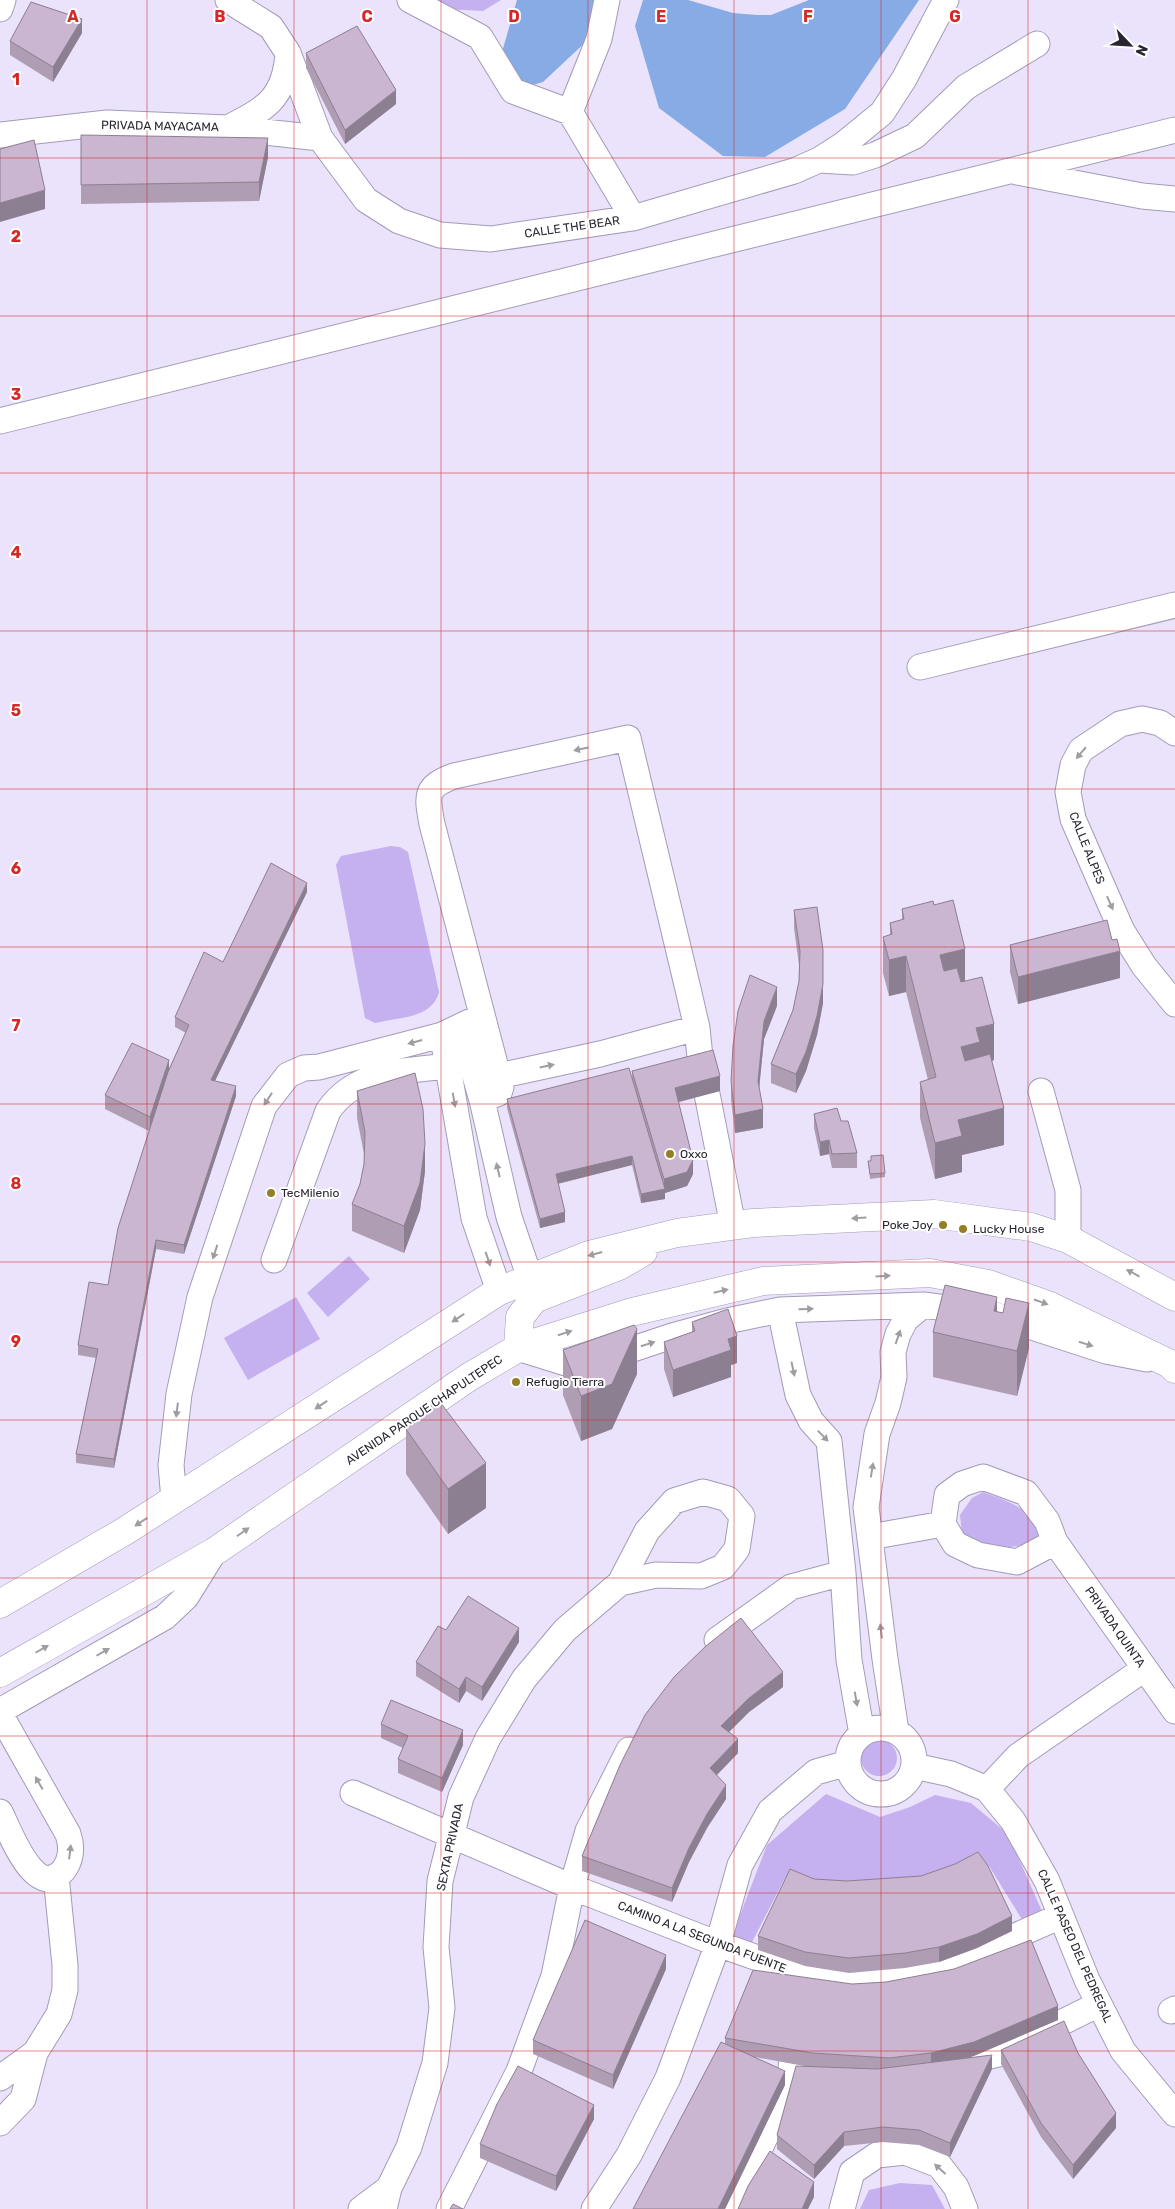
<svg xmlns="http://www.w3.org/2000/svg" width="1175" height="2209" font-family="Rubik,sans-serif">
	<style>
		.green { fill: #c5b0f0 }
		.water { fill: #86abe5 }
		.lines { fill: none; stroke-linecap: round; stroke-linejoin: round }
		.minor-casing { stroke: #a39bb7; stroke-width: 27 }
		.major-casing { stroke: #a39bb7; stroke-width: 29 }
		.minor { stroke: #fff; stroke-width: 25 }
		.major { stroke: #fff; stroke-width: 28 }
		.wall { fill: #ae9db3 }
		.shaded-wall { fill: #8d7f92 }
		.building { fill: #cab6d0; stroke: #8d7f92 }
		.oneway { fill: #9f9da2 }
		.grid { fill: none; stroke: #d62828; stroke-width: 1; stroke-opacity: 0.55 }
		.poi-dot { fill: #937f26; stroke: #fff; stroke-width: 2 }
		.labels { text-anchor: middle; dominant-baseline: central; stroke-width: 4; stroke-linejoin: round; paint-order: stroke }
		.street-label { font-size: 12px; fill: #292631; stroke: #fff }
		.poi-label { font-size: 12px; fill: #292631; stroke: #fff; text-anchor: start }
		.grid-label { font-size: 16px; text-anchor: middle; font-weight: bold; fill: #d62828; stroke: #fff; stroke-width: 4; stroke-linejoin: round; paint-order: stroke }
	</style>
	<rect width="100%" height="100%" fill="#eae3fb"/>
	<path class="green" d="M420,0h81l-18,11 -56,-3z
		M391,846l9,1 8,5 31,140c-7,27 -40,25 -64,31l-10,-5 -29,-153 5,-9z
		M349,1256l21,23 -42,38 -21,-24z
		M296,1297l24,42 -72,41 -24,-42z
		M983,1492c26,10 54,17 58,49 -33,8 -49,11 -79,-7l-2,-19 12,-17z
		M861 1758a18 18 0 1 1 36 0a18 18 0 1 1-36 0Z
		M826,1794l54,23 30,-10 25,-12 36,8 37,31 36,82 -18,10 -37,-60 -25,-4 -35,16 -100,10 -44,-10 -37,72 -18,-9 37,-96z
		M900,2183l32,2 13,24h-85l9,-19z"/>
	<path class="water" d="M517,0h80l-7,38 -47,44 -21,6 -22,-29z
		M643,0h45l45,13 24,2h14l38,-15h110l-74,109 -80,48 -42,-1 -64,-48 -24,-82z"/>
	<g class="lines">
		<g class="minor-casing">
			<path id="minor" d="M228,0l43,27 17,26 32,85 46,62 33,21 41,14 51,4 142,-21 161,-47 25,-11 25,-16 38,-31 22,-34 42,-79
				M410,0l70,37 33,54 57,21
				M607,0l-8,39 -29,73 63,106
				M0,9l3,-9
				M228,128c37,-19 57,-29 60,-75
				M0,135l107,-12 121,5 92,10
				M819,160l34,2 22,-7 40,-19 51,-49 71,-43
				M1017,172l125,24 33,3
				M0,421l1175,-291
				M920,667l255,-62
				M1175,733l-15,-10 -18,-4 -22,5 -39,26 -8,15 -5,27 5,27 49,112 22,35 31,38
				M461,1027l21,73 27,117 21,61
				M445,1050l29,168 25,73
				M499,1076l101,-22 97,-26
				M1041,1091l27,99v49
				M707,1094l26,132
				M482,1100l17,-7 2,-6 -69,-263c-5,-28 -8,-37 22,-48l174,-38 60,251 9,39 4,39
				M274,1260l54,-149c27,-40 76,-40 120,-45
				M780,1310l18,85 13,26 18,20 14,132 6,87 13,74
				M518,1348l61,19 93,-31 55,-15 53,-11 143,-5 69,9 114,37 41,8
				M174,1500l-3,-35 8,-71 21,-97 64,-191 24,-31 16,-7 15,-1 123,-32 40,-19
				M870,1537l73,-13
				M1055,1542l-38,20 -39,-7 -23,-11 -12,-20 4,-29 15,-11 21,-7 43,16 21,28 8,21 120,169
				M717,1640l74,-53 52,-14
				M0,1711l165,-94 21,-20 28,-45
				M0,1714l68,120c4,12 4,23 -3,34 -28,39 -56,-38 -65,-56
				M848 1761a33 33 0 1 1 66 0a33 33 0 1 1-66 0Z
				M896,1731l-11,-72 -19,-152 11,-73 11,-31 6,-26 -1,-25 5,-18 8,-15 17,-14
				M914,1766l37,8 36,15 26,32 34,60 40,99 36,71 52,63
				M987,1789l31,-33 126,-87
				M353,1793l219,94 146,57 82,29 66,4 83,-12 112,-49
				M1171,2011l4,-2
				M960,2063l38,-9 101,-50
				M0,2078l35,-25 24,-39 6,-24v-25l-9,-89
				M0,2123l23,-24 12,-46
				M361,2209l28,-21
				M384,2209l5,-21 20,-41 26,-84 7,-55 -6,-61 4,-66 21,-84 27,-59 36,-59 41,-49 55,-47 27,-52 27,-30 29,-9 25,7 14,17 -5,33 -14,18 -22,9 -45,-1 -36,8
				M449,2209l70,-138 35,-95 18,-89 16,-56 41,-81
				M594,2209l35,-54 39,-77 50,-134 22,-79 30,-54 46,-39 32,-9
				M731,2209l58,-122 6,-57
				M842,2209l10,-37 25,-17 28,-3 34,13 17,22 9,22"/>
		</g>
		<g class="major-casing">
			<path id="major" d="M518,1348l2,-31 14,-18 85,-33 24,-14
				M0,1604l125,-73 374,-240 90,-36 88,-22 76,-10 181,-9 97,13 37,12 107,58
				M0,1673l214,-121 255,-175 49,-29 114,-36 131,-31 167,-8 58,11 62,22 120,58 5,5"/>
		</g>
		<use href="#minor" class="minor"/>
		<use href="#major" class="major"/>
	</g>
	<path class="wall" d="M82,33l-29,49 -43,-27v-14z
		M306,53l90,51 -51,40 -39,-76z
		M81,135l187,22 -9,44 -178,3z
		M307,892l-92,189 21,15 -52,158 -28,-5 -42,219 -38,-5v-9l20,-96 -18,-3v-10l30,-60 41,-154 -44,-22v-14l64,-26 17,-36 -11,-6v-10l48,-55z
		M934,905l31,76 29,79 -2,1 12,84 -42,10v17l-27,7 -15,-61v-36l8,-2 -22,-88 -17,4 -6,-23v-36l7,-2v-12l12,-3v-11z
		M794,910l29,93 -6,32 -11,36 -10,22 -25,-10v-19l22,-54 6,-29v-16l-5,-37z
		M1010,945l110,33 -102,26 -8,-32z
		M777,1006l-13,33 -5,49 4,40 -28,5 -4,-33v-19z
		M632,1071l88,20 -42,11 15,72 -6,12 -22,7v6l-24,4 -9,-38 -74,19 7,38 -25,6 -33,-120v-9l125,-20z
		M357,1091l68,80 -5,39 -16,43 -52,-22v-27l8,-20 4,-20v-10l-7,-36z
		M814,1114l27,7 16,32v15h-25l-3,-14 -9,2 -6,-28z
		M871,1156l14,17v4l-15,2 -2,-18h3z
		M997,1312l32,36 -12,48 -84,-19v-45z
		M692,1322l45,41 -6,2v12l-58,20 -9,-28v-27l28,-10z
		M563,1350l74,24 -25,55 -31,12 -18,-46z
		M421,1413l65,95 -38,26 -42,-60v-45l15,-11z
		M446,1630l73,12 -37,59 -16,-10 -7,12 -43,-27v-14z
		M783,1687l-34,25 -20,20 9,21 -21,22 9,24 -19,29 -18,34 -17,40 -90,-31v-15l38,-91z
		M381,1724l82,21 -21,47 -44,-19v-14l5,-11 -22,-10z
		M814,1879l198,52 -35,17 -38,14 -34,6 -56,5 -44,-7 -47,-16v-14z
		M666,1969l-53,120 -80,-35v-14z
		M1058,2020l-88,37 22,12 -42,88 -31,-12 -36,-3 -39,4 -30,33 -37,-30v-14l27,-69 -49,-9 30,28 -60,124h-92l92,-165v-6z
		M1001,2050l77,3 38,75 -43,51 -32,-42 -40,-73z
		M594,2119l-38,72 -76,-33v-14z"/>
	<path class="shaded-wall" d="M82,19v14l-29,49v-15z
		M396,90v14l-51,40v-14z
		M268,138v19l-9,44v-19z
		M45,190v19l-45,13v-19z
		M307,883v9l-96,197v-9z
		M965,949v36l-25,7v-37z
		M1120,951v27l-102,26v-27z
		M906,956v36l-17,4v-36z
		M823,984v19l-6,32 -11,36 -10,22v-19z
		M777,987v19l-13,33 -6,61v-19l6,-60z
		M994,1024v36l-14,4 -19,19v-36l15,-19z
		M169,1060v15l-19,56v-14z
		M720,1076v15l-45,12v-15z
		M236,1086v10l-52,158v-9z
		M1004,1108v37l-42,10v17l-27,7v-36l23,-23z
		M763,1109v19l-28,5v-18z
		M829,1140v14l-9,2v-14z
		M425,1144v27l-5,39 -16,43v-27z
		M632,1156v9l-76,19v-10z
		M693,1160v14l-6,12 -22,7v6l-24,4v-9l23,-5v-10z
		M565,1212v10l-25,6v-9z
		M156,1240v9l-42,219v-9z
		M997,1297v45l-3,-31z
		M1029,1303v45l-12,48v-45z
		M637,1329v45l-25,55 -31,12v-45z
		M737,1336v27l-6,2v12l-58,20v-27l55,-31z
		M486,1463v45l-38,26v-45z
		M519,1628v14l-37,59v-14z
		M783,1672v15l-34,25 -28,28v-14l28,-28z
		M466,1677v14l-7,12v-14z
		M463,1730v15l-21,47v-14z
		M738,1739v14l-28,29v-14z
		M726,1785v14l-19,29 -18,34 -17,40v-14l17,-40 18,-34z
		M1012,1916v15l-35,17 -38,14v-15z
		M666,1955v14l-53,120v-14z
		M1058,2006v14l-84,36 -43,12v-15z
		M992,2055v14l-42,88v-14z
		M785,2071v14l-60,124h-7z
		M594,2105v14l-38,72v-15z
		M1116,2113v15l-43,51v-14z
		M844,2132v14l-30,33v-14z
		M814,2182v15l-6,12h-6z"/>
	<path class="building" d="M31,2l51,17 -29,48 -43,-26z
		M357,26l39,64 -51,40 -39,-77z
		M81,135l187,3 -9,44 -178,3z
		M34,140l11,50 -45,13v-54z
		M271,863l36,20 -96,197 25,6 -52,159 -28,-5 -42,219 -38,-5 22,-105 -20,-4 11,-63 19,3 10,-57 50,-156 21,-47 -14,-8 29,-65 19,10z
		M953,900l12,49 -25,6 4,16 13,-3 4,14 21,-5 12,47 -18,4 4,14 -19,5 4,14 25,-7 14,54 -46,12 4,16 -27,7 -15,-61 16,-5 -30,-121 -17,4 -6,-23 9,-3 -2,-11 14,-4 -2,-10 31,-8 1,4z
		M817,907l6,43v34l-6,32 -11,36 -10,22 -25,-10 22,-54 6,-29 1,-30 -6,-41z
		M1107,920l5,20 5,-1 3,12 -102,26 -8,-32z
		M750,975l27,12 -13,34 -6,60 5,28 -28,6 -4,-34 2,-35 5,-35z
		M132,1043l37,17 -19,57 -45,-22z
		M713,1050l7,26 -45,12 18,72 -6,12 -23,7 -32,-108z
		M629,1068l36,121 -24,5 -9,-38 -76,18 9,38 -25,7 -33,-120z
		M415,1073l8,36 2,35 -5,39 -16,43 -52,-22 8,-20 4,-20 1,-32 -8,-41z
		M837,1108l4,13h7l9,32 -25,1 -3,-14 -9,2 -6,-28z
		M883,1155l2,18 -15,1 -2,-13h3v-5z
		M945,1285l52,12 -3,14 9,2 3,-15 23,5 -12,48 -84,-19z
		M728,1309l9,27 -9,3 3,11 -58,20 -9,-28 31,-11 -3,-9z
		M634,1325l3,4 -25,55 -31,12 -18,-46z
		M440,1402l46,61 -38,26 -42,-60 18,-13 -3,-3 4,-5z
		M468,1596l51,32 -37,59 -16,-10 -7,12 -43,-27 22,-36 8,4z
		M741,1618l42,54 -34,26 -28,28 17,13 -28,29 16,17 -19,29 -18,34 -17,40 -90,-32 38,-91 25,-50 29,-38 32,-31z
		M391,1700l72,30 -21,48 -44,-19 10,-23 -27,-12z
		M978,1852l10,14 24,50 -35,18 -38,13 -34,6 -56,5 -44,-6 -47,-16 32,-67 24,10 33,2 74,-5 34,-12z
		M585,1920l81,35 -53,120 -80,-35z
		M1031,1940l27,66 -84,36 -43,11 -42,5 -76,-5 -88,-15 28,-68 99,14 34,-2 68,-13z
		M1064,2021l14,32 38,60 -43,52 -32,-42 -40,-73z
		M721,2042l64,29 -67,138h-85z
		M992,2055l-42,88 -31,-13 -36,-3 -39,5 -30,33 -37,-30 19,-69 81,3z
		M518,2066l76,39 -38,71 -76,-32 17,-40z
		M770,2151l44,31 -12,27h-64l10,-23z
		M453,2204l10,5h-13z"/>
	<defs><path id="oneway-solid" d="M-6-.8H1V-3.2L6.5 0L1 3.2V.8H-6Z" transform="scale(1.25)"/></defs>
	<g class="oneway">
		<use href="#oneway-solid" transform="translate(581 749) rotate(168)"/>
		<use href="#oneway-solid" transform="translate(1081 753) rotate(130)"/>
		<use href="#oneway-solid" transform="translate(1110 903) rotate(66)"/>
		<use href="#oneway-solid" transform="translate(415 1042) rotate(165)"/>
		<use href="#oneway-solid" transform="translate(547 1066) rotate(-12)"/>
		<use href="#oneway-solid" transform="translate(268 1099) rotate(123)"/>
		<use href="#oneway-solid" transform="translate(454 1100) rotate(80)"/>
		<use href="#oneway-solid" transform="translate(498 1170) rotate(-103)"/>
		<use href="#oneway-solid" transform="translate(859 1218) rotate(177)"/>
		<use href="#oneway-solid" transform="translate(215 1252) rotate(108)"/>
		<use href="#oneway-solid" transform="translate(595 1254) rotate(165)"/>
		<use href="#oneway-solid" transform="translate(488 1259) rotate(71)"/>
		<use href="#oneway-solid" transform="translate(1133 1273) rotate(-152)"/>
		<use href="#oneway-solid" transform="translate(883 1276) rotate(-3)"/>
		<use href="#oneway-solid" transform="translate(721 1291) rotate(-13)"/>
		<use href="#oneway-solid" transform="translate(1041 1302) rotate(19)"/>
		<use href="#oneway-solid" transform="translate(806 1309) rotate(-2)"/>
		<use href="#oneway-solid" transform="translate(458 1318) rotate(147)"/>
		<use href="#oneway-solid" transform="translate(565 1333) rotate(-18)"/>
		<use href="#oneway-solid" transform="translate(898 1337) rotate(-71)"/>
		<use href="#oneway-solid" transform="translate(648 1344) rotate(-18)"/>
		<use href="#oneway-solid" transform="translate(1086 1344) rotate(18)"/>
		<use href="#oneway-solid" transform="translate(793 1369) rotate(78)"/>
		<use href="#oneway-solid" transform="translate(321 1405) rotate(147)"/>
		<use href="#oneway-solid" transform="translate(177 1410) rotate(97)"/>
		<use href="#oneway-solid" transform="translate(823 1436) rotate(46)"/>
		<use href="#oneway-solid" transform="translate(872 1470) rotate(-81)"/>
		<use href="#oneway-solid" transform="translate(141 1522) rotate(147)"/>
		<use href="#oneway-solid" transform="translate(243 1532) rotate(-35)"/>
		<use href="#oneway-solid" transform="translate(881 1631) rotate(-97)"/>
		<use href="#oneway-solid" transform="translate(42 1649) rotate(-30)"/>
		<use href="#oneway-solid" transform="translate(103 1652) rotate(-30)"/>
		<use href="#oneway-solid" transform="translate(856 1699) rotate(80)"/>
		<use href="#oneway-solid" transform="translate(39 1783) rotate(-120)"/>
		<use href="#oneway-solid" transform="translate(70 1852) rotate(-83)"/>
		<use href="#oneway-solid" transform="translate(940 2169) rotate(-138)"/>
	</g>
	<path class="grid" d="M147,0v2209M294,0v2209M441,0v2209M588,0v2209M734,0v2209M881,0v2209M1028,0v2209M0,158h1175M0,316h1175M0,473h1175M0,631h1175M0,789h1175M0,947h1175M0,1104h1175M0,1262h1175M0,1420h1175M0,1578h1175M0,1736h1175M0,1893h1175M0,2051h1175"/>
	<g class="poi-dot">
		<circle cx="670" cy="1154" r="5"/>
		<circle cx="271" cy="1193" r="5"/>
		<circle cx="943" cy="1225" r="5"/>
		<circle cx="963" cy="1229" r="5"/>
		<circle cx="516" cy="1382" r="5"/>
	</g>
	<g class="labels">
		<g class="street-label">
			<text transform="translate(160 126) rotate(1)">PRIVADA MAYACAMA</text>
			<text transform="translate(572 227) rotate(-8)">CALLE THE BEAR</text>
			<text transform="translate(1087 848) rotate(68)">CALLE ALPES</text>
			<text transform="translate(424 1410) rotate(-34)">AVENIDA PARQUE CHAPULTEPEC</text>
			<text transform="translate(1115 1627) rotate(55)">PRIVADA QUINTA</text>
			<text transform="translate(450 1847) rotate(-78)">SEXTA PRIVADA</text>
			<text transform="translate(702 1937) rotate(21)">CAMINO A LA SEGUNDA FUENTE</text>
			<text transform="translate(1075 1946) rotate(66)">CALLE PASEO DEL PEDREGAL</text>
		</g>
		<g class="poi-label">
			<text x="680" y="1154">Oxxo</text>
			<text x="281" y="1193">TecMilenio</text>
			<text x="933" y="1225" text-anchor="end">Poke Joy</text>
			<text x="973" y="1229">Lucky House</text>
			<text x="526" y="1382">Refugio Tierra</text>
		</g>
	</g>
	<g class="grid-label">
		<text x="73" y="22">A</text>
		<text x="220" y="22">B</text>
		<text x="367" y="22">C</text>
		<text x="514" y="22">D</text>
		<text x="661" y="22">E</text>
		<text x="808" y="22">F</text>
		<text x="955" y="22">G</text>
		<text x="16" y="85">1</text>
		<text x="16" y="242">2</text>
		<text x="16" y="400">3</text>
		<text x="16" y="558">4</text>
		<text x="16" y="716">5</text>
		<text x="16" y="874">6</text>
		<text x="16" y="1031">7</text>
		<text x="16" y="1189">8</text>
		<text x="16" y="1347">9</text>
	</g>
	<g transform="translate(1130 45) rotate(115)" stroke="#ffffff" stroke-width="4" paint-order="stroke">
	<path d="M0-4L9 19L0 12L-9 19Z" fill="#292631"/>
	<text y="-8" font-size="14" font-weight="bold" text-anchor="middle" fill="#292631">N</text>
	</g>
</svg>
